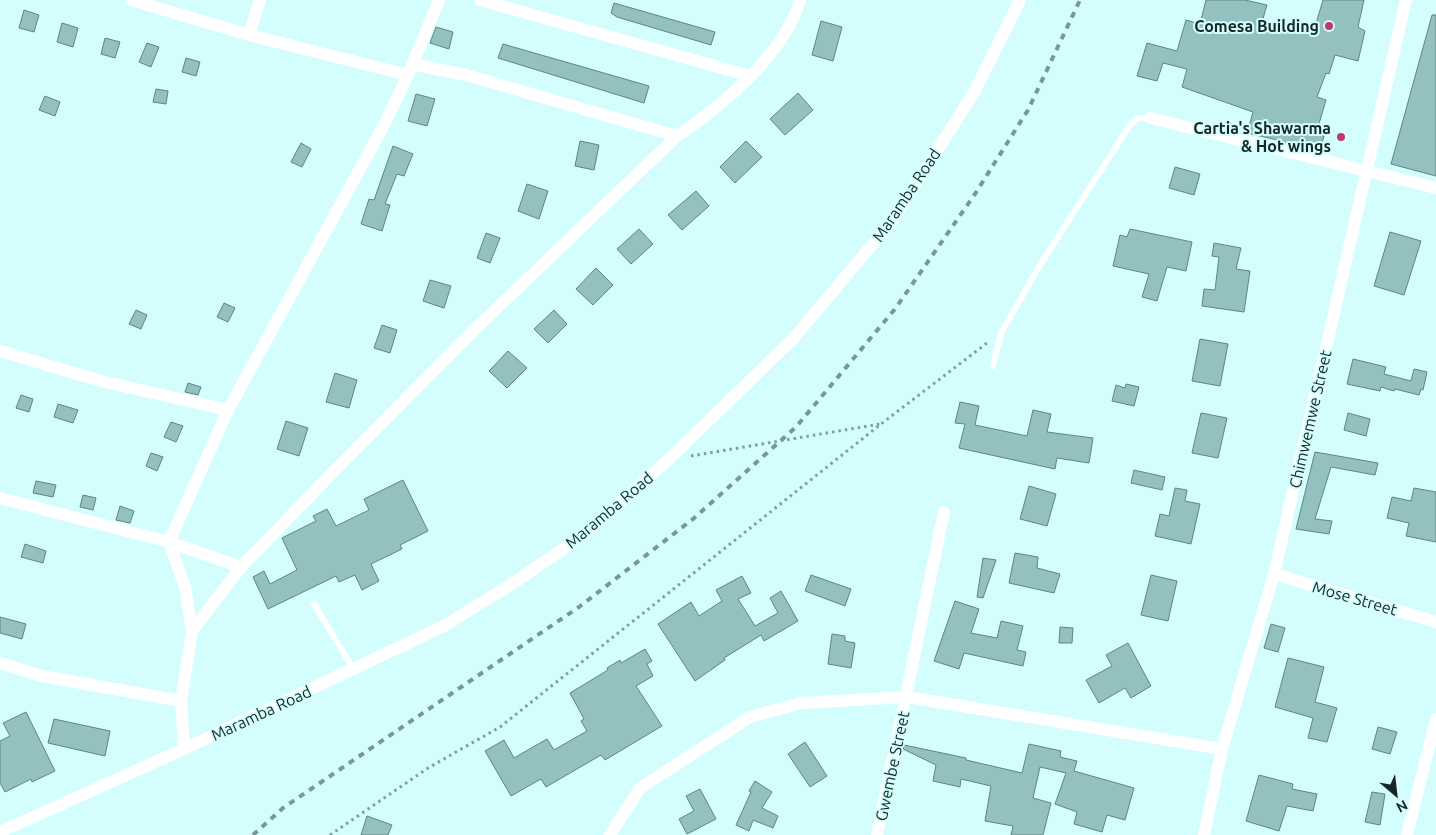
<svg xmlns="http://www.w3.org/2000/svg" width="1436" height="835" font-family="Ubuntu,sans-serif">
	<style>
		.building { fill: #93c1c0; stroke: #5e8584 }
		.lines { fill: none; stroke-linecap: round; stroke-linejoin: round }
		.path { stroke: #7f9e9d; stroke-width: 3; stroke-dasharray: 2.5 4; stroke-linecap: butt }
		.lane { stroke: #fff; stroke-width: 6 }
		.street { stroke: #fff; stroke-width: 12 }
		.rail { stroke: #799796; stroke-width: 4; stroke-dasharray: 6 6; stroke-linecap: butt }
		.poi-dot { fill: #bd3676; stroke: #d3fefd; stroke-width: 2 }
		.labels { text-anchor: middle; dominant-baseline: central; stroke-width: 4; stroke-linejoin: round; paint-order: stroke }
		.poi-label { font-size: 16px; font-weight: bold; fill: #162726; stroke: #d3fefd; text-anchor: end }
		.street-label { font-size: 16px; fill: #162726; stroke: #d3fefd }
	</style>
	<rect width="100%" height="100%" fill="#d3fefd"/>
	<path class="building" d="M1206,0h39l22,5 -5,17 28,7 1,-5 23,6 9,-30h41l-6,27 7,4 -7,30 -23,-6 -6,19 -3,-1 -9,24 9,3 -10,34 8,2 -4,14 -73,-17 6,-21 -71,-25 5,-18 -24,-6 -6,18 -20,-5 10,-33 30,8 9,-31 14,4z
		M614,3l101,29 -4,13 -94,-28 -6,-4z
		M24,10l15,5 -5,17 -15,-4z
		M1432,15h4v161l-45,-12z
		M821,21l21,6 -9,34 -21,-6z
		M62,23l16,5 -5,19 -16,-5z
		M436,27l17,5 -4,17 -19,-6z
		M105,38l15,4 -5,16 -14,-4z
		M147,43l12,4 -8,20 -12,-5z
		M503,44l146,42 -5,17 -146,-45z
		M186,58l14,4 -4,14 -14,-4z
		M156,89l12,2 -2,13 -13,-2z
		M798,93l15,17 -28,25 -15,-16z
		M416,94l19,5 -8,27 -19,-5z
		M45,96l15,6 -5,14 -16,-6z
		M580,141l19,4 -5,25 -19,-4z
		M746,141l16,16 -27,26 -15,-16z
		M301,143l10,6 -9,18 -11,-5z
		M393,146l20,8 -9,22 -7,-2 -12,30 5,1 -8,26 -21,-7 8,-25 5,1z
		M1175,167l25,7 -6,21 -25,-7z
		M527,184l21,7 -9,28 -21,-8z
		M696,191l13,15 -27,24 -14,-15z
		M639,229l14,15 -22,20 -14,-15z
		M1130,229l62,13 -6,29 -19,-4 -10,34 -15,-4 7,-23 -36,-8 7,-31 7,2z
		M1390,232l31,9 -17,54 -30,-9z
		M486,233l14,5 -10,25 -13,-5z
		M1214,243l27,5 -5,21 14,2 -6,41 -42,-6 2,-17 11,1 4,-33 -7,-1z
		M596,268l17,17 -20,20 -17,-16z
		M430,280l21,6 -7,22 -21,-7z
		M224,303l11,5 -7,14 -11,-5z
		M136,310l11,5 -6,14 -12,-5z
		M554,310l13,14 -19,19 -14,-14z
		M382,325l15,5 -7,23 -16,-5z
		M1200,339l28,5 -8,42 -28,-5z
		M508,351l19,17 -20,20 -18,-17z
		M1353,359l33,8 -2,7 27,7 3,-12 13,3 -4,18 -2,-1 -2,6 -24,-6 -1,2 -13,-4 -1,4 -33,-7z
		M335,373l22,7 -8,28 -23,-6z
		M188,383l13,4 -3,8 -13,-3z
		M1126,384l13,3 -5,19 -22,-5 4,-16 9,3z
		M21,395l12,4 -4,13 -13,-4z
		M960,402l19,4 -4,19 52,11 6,-26 18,4 -4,18 46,6 -4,25 -32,-5 -2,11 -96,-21 6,-24 -10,-1z
		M58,404l20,6 -5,13 -19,-6z
		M1201,413l26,5 -9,40 -26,-5z
		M1348,413l22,6 -4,17 -22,-6z
		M286,421l22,7 -9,28 -22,-7z
		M171,422l12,4 -7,16 -12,-5z
		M1315,452l63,11 -3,12 -44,-8 -16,52 17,2 -3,13 -33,-5z
		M151,453l12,4 -6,14 -11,-5z
		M1134,470l31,7 -3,13 -31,-7z
		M403,480l25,51 -28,14 2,4 -31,15 8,17 -17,9 -7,-15 -16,7 -3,-6 -68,33 -15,-32 11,-6 6,13 27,-14 -15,-32 34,-17 -3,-5 14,-7 9,17 33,-16 -5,-11z
		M36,481l20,4 -3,12 -20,-4z
		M1029,486l27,8 -9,32 -27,-7z
		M1175,488l12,2 -2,11 15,3 -9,40 -36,-8 5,-22 9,2z
		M1414,488l22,4v50l-30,-6 3,-13 -22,-5 5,-21 19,4z
		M83,495l13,3 -3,12 -13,-3z
		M120,506l14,5 -4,12 -14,-3z
		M25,544l21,7 -3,12 -22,-6z
		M1015,553l23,4 -1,11 23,6 -6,19 -45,-10z
		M983,558l13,2 -13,38 -6,-1z
		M811,575l40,14 -6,17 -40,-15z
		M1151,575l26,6 -9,40 -27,-6z
		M742,576l9,17 -13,6 17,27 23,-13 -8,-15 11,-7 17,30 -34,20 -3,-6 -37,23 1,2 -30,21 -37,-57 33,-22 8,14 23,-15 -6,-11z
		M955,601l24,8 -8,24 26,5 4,-17 22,5 -6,24 9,2 -3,14 -59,-13 -5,16 -25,-8z
		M0,617l26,7 -4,15 -22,-6z
		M1271,624l14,4 -7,24 -14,-4z
		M1060,627l13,1 -1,15h-13z
		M832,634l13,2v5l10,2 -4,25 -23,-4z
		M1128,643l23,43 -20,12 -6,-10 -26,15 -13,-23 26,-14 -6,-11z
		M645,649l7,12 -5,3 6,12 -17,10 26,40 -57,34 -4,-5 -55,32 -5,-8 -30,17 -26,-45 19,-11 10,18 33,-19 7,11 33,-19 -6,-10 3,-2 -14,-26 38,-23 -1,-2 13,-8 1,3z
		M1288,658l36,9 -9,35 22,6 -10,34 -19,-4 5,-20 -38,-11z
		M26,712l29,59 -23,11 -1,-3 -26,13 -5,-9v-42l10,-5 -7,-13z
		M54,719l56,12 -5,25 -57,-13z
		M1378,727l19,5 -7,22 -18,-5z
		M805,742l22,34 -17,11 -22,-33z
		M1029,744l32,7 -1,6 17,4 -3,10 60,17 -9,32 -18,-5 -5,17 -28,-8 3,-12 -22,-8 11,-31 -26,-6 -7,31 18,5 -8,32h-32l2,-9 -28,-5 6,-35 -30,-7 -1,8 -27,-6 3,-16 -33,-16 1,-4 62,13v2l56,13z
		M1259,775l34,9 -1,5 25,5 -4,17 -26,-5 -8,25 -33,-10z
		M755,781l17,11 -10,16 16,8 -5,12 -20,-8 -4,11 -13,-6 15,-33 -2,-1z
		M700,789l16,30 -29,15 -8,-15 15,-8 -8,-15z
		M1372,792l13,2 -5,31 -15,-3z
		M367,816l25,9 -4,10h-27z"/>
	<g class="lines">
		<path class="path" d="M691,456l189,-32
			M330,835l98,-67 72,-41 381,-303 106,-81"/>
		<path class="lane" d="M993,366l8,-33 39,-68 90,-140 8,-7h12
			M314,604l40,66"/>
		<path class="street" d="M131,0l118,35 159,40
			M480,0l270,76
			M249,35l11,-35
			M412,64l54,11 211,61
			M1150,118l286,70
			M0,351l101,30 127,29
			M0,498l169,44 72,25
			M1274,574l162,48
			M192,631l49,-64 94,-97 140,-141 202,-193c45,-30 108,-82 123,-136
			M0,663l42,13 139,25
			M184,749l-3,-48 11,-70 -7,-44 -16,-45 59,-132 156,-285 24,-50 31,-75
			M0,832l184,-83 260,-123 71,-44 71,-49 81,-72 126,-122 100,-119 80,-126 47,-94
			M610,835l30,-47 110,-71 52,-14 105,-6 315,52
			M877,835l67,-323
			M1204,835l18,-86 52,-175 132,-574
			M1407,835l29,-116"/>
		<path class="rail" d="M253,835l30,-27 296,-201 114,-88 103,-92 99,-118 80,-115 53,-84 52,-110"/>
	</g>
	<g class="poi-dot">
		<circle cx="1329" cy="26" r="5"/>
		<circle cx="1341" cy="137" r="5"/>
	</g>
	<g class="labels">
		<g class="poi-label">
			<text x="1319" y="26">Comesa Building</text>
			<text x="1331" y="128">Cartia's Shawarma<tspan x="1331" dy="18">&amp; Hot wings</tspan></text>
		</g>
		<g class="street-label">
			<text transform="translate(906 195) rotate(-56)">Maramba Road</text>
			<text transform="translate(1310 419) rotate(-77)">Chimwemwe Street</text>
			<text transform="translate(609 510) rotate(-40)">Maramba Road</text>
			<text transform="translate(1355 598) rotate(16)">Mose Street</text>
			<text transform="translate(261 713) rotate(-25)">Maramba Road</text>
			<text transform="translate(892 766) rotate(-78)">Gwembe Street</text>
		</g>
	</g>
	<g transform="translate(1396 795) rotate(152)" stroke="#d3fefd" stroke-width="4" paint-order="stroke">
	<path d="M0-4L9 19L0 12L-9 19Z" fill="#162726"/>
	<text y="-8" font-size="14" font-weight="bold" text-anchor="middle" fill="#162726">N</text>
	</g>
</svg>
